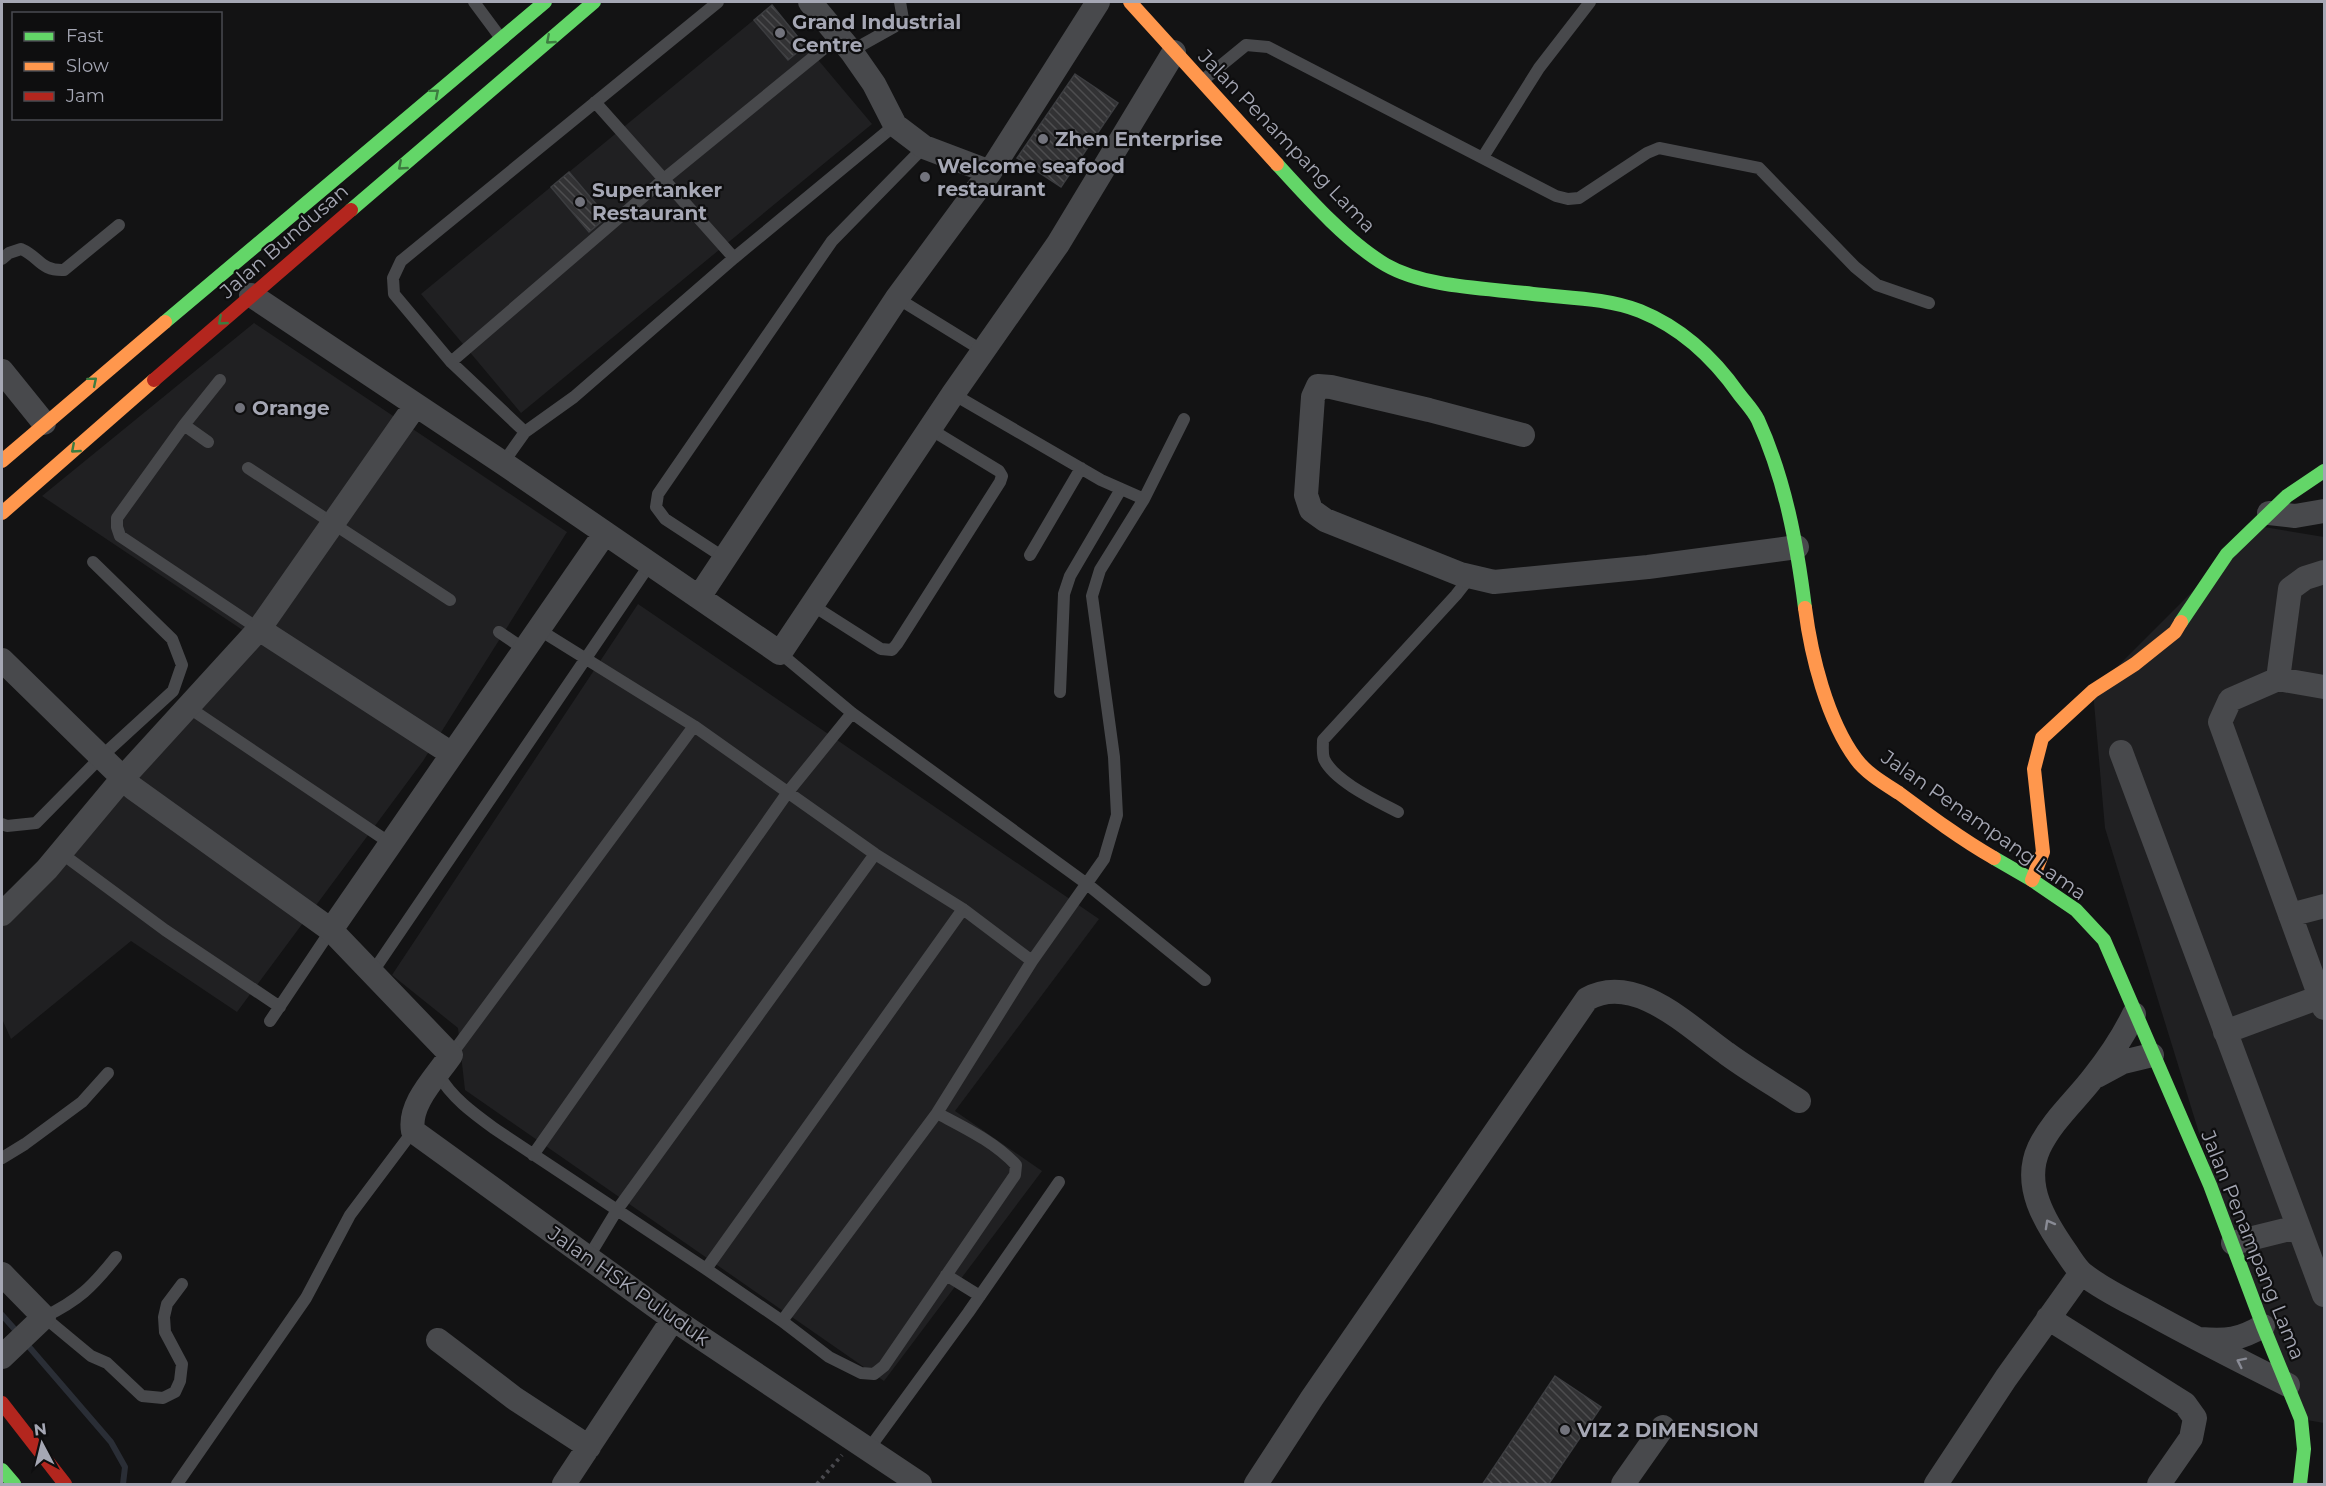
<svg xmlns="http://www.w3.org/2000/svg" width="2326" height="1486" font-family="Montserrat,sans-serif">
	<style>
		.built { fill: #202022 }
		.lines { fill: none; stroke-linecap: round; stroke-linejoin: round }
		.stream { stroke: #2a2e36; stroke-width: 6 }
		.building { fill: url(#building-back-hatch); stroke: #3c3d40; stroke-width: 1.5 }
		.path { stroke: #49494e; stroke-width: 4; stroke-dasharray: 3 4.5; stroke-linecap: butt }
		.lane { stroke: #48494c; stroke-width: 12 }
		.street { stroke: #48494c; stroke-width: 24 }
		.fast { stroke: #63d668; stroke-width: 14 }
		.slow { stroke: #ff974d; stroke-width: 14 }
		.jam { stroke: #b3261e; stroke-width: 14 }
		.oneway { stroke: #3d7c40 }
		.oneway2 { stroke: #898b95 }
		.poi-dot { fill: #72737c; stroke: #0e0e0f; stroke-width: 2 }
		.labels { text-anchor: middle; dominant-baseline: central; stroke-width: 4.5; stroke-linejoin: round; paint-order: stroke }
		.poi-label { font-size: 20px; font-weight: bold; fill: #a5a7b4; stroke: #0e0e0f; text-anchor: start }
		.street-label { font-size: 20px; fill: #a5a7b4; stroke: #0e0e0f }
	</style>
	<defs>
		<pattern id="building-back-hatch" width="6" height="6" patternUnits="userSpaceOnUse" patternTransform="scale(1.5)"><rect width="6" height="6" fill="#323234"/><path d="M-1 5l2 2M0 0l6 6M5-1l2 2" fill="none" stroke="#4d4d4f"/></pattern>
	</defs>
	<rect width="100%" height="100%" fill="#131314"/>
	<path class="built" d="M772,5l100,119 -351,289 -100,-119z
		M254,323l313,209 -144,229 -186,251 -106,-71 -120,98 -9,-20v-94l248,-290 -208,-139z
		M2258,526l66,11v886l-23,-4 -68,-176 -128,-415 -12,-137z
		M638,604l461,315 -144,192 87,60 -158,210 -419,-291 -7,-62 -66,-53z"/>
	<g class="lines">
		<path class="stream" d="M2,1315l16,18
			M24,1341l87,101 14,25 -2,17"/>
	</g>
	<path class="building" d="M772,5l33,41 -17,14 -34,-40z
		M1075,74l43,29 -57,84 -44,-29z
		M569,172l38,45 -18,15 -38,-45z
		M1555,1376l46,31 -53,78h-66z"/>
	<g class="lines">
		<path class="path" d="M817,1484l25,-29"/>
		<path class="lane" d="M474,2l26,35
			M851,51l43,-24 9,-8 -3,-17
			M1202,81l44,-36 22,2 288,149 12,3 11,-1 68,-45 12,-5 100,20 96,99 22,18 52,18
			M595,102l139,156
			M1483,157l56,-89 51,-66
			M2,259l7,-6 12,-4c19,8 19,22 43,21l55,-45
			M897,298l86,53
			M451,362l213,-183 174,-142
			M220,380l-36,45 -67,93v9l3,9 139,93
			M953,394l148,86 43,19
			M184,425l24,17
			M525,432l-74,-70 -57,-68 -1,-16 8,-17 317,-259
			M503,463l22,-31 49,-35 160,-139 161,-133
			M248,468l202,132
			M1030,555l51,-87
			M723,557l-58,-38 -9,-12 2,-13 174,-253 92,-94
			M812,605l69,44 11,1 5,-6 103,-162 2,-6 -3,-5 -69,-42
			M538,629l156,97 181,128 88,55 69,52
			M499,632l25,17
			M780,653l72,60 235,171 118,96
			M1060,692l4,-98 6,-18 51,-87
			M188,707l202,136
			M1398,812c-21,-11 -64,-31 -74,-53 -2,-6 -1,-13 -1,-19l133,-145 14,-18
			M2,824l5,2 29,-3 66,-67 71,-65 9,-26 -10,-26 -79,-77
			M61,853l104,77 115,77
			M372,973l278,-409
			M270,1021l61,-91
			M451,1055l243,-329
			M438,1074c14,24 35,39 57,55l211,140 76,52 47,36 32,16 13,1 10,-8 131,-191 1,-10c-21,-23 -51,-37 -79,-52
			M533,1155l255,-363 64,-79
			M2,1158l23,-14 57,-42 26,-29
			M116,1257c-24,30 -37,43 -72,60l47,39 16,7 35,33 21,2 12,-6 5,-11 2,-17 -17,-32 -1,-15 3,-13 15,-20
			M588,1258l29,-48 258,-356
			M706,1269l257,-360
			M946,1275l34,21
			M782,1321l155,-208 95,-152 72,-102 13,-44 -3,-58 -22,-161 8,-26 44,-71 40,-80
			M868,1450l100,-137 91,-131
			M177,1484l129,-186 44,-83 63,-84"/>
		<path class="street" d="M810,2l41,49 23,33 21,41 29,22 66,25
			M251,295l252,168 277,190 173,-259 105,-150 116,-192
			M2,371l42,52
			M1523,435l-94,-25 -98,-23 -13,-1 -5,11 -7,98 5,15 14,10 135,54 34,8 154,-15 149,-20
			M2269,513l26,3 29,-5
			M699,597l198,-299 93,-126 108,-170
			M259,629l193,125
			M2,660l131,128 198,142 120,125c-15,22 -43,49 -38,76l260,188 247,165
			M2278,679l12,-90 15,-11 19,-6
			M2324,687l-46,-8 -48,21 -10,22 104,286
			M2121,752l203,543
			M2,914l45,-45 76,-91 136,-149 156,-223
			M2290,915l34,-9
			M331,930l274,-397
			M2134,1014c-11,23 -26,45 -42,65 -18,23 -40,42 -53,69 -17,37 6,74 27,104 5,7 10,16 17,22 19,15 42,26 63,37 47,26 94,50 142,74
			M2225,1032l95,-35
			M2097,1076l26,-14 29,-7
			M2233,1243l65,-16
			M2,1274l42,43 -42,40
			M2048,1318l137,86 10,14 -4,20 -32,46
			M2200,1339c27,2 39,1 63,-13
			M438,1340l76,58 75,49
			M564,1484l109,-165
			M1256,1484l56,-86 275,-399c48,-27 102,28 139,54 23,17 49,32 73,48
			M1623,1484l40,-57
			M1936,1484l70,-106 75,-105"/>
		<path class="fast" d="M1277,164c30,33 71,79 109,101 40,23 102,23 147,29 35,4 74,4 107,17 42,17 73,46 99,83 6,8 14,16 19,26 27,59 39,124 47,188
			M351,210l243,-208
			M165,322l380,-320
			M2181,622l46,-68 60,-58 37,-25
			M1994,858l38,22 44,30 28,30 106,245 53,141 38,93 3,30 -4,35
			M2,1470l12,14"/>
		<path class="slow" d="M1130,2l147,162
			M2,461l163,-139
			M2,513l152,-133
			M1805,608c6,47 22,112 51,151 10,14 29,25 43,34 31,23 62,46 95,65
			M2032,880l11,-28 -9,-83 8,-31 51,-47 42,-27 40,-32 6,-10"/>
		<path class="jam" d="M154,380l197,-170
			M2,1403l63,81"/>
	</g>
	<defs><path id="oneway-chevron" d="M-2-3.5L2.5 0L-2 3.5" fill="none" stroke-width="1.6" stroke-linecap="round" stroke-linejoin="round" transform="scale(1.5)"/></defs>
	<g class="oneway">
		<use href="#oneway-chevron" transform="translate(550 40) rotate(139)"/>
		<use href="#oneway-chevron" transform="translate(435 93) rotate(-40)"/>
		<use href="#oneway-chevron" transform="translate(402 166) rotate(139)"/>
		<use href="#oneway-chevron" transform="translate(222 321) rotate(139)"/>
		<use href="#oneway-chevron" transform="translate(93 381) rotate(-40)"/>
		<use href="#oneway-chevron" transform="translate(75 449) rotate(139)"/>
	</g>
	<g class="oneway2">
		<use href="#oneway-chevron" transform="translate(2049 1224) rotate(-119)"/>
		<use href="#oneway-chevron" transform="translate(2241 1362) rotate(-154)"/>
	</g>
	<g class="poi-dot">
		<circle cx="780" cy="33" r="6"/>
		<circle cx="1043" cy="139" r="6"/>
		<circle cx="925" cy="177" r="6"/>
		<circle cx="580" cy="202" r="6"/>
		<circle cx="240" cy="408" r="6"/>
		<circle cx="1565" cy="1430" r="6"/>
	</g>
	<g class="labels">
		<g class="poi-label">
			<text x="792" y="22">Grand Industrial<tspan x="792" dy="23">Centre</tspan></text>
			<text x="1055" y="139">Zhen Enterprise</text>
			<text x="937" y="166">Welcome seafood<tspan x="937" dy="23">restaurant</tspan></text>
			<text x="592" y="190">Supertanker<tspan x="592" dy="23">Restaurant</tspan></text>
			<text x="252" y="408">Orange</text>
			<text x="1577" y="1430">VIZ 2 DIMENSION</text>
		</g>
		<g class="street-label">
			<text transform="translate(1287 141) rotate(46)">Jalan Penampang Lama</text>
			<text transform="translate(284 241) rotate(-41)">Jalan Bundusan</text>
			<text transform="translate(1984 825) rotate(35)">Jalan Penampang Lama</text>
			<text transform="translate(2253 1245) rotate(68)">Jalan Penampang Lama</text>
			<text transform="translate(629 1286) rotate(35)">Jalan HSK Puluduk</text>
		</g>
	</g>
	<rect width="2326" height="1486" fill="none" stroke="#a5a7b4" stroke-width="6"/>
	<rect x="12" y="12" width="210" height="108" fill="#0e0e0f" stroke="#4a4b51" stroke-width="1.5"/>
	<rect x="24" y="32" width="30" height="9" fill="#63d668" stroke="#4a4b51" stroke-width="1.5"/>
	<text x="66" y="42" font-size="18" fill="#a5a7b4">Fast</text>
	<rect x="24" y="62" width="30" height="9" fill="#ff974d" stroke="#4a4b51" stroke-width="1.5"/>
	<text x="66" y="72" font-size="18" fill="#a5a7b4">Slow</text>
	<rect x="24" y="92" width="30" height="9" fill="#b3261e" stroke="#4a4b51" stroke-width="1.5"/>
	<text x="66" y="102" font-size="18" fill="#a5a7b4">Jam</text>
	<g transform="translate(42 1444) rotate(353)" stroke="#0e0e0f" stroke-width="4.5" paint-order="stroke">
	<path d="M0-4.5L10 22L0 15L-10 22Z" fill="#a5a7b4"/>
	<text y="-9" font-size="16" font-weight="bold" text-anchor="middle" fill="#a5a7b4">N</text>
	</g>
</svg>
